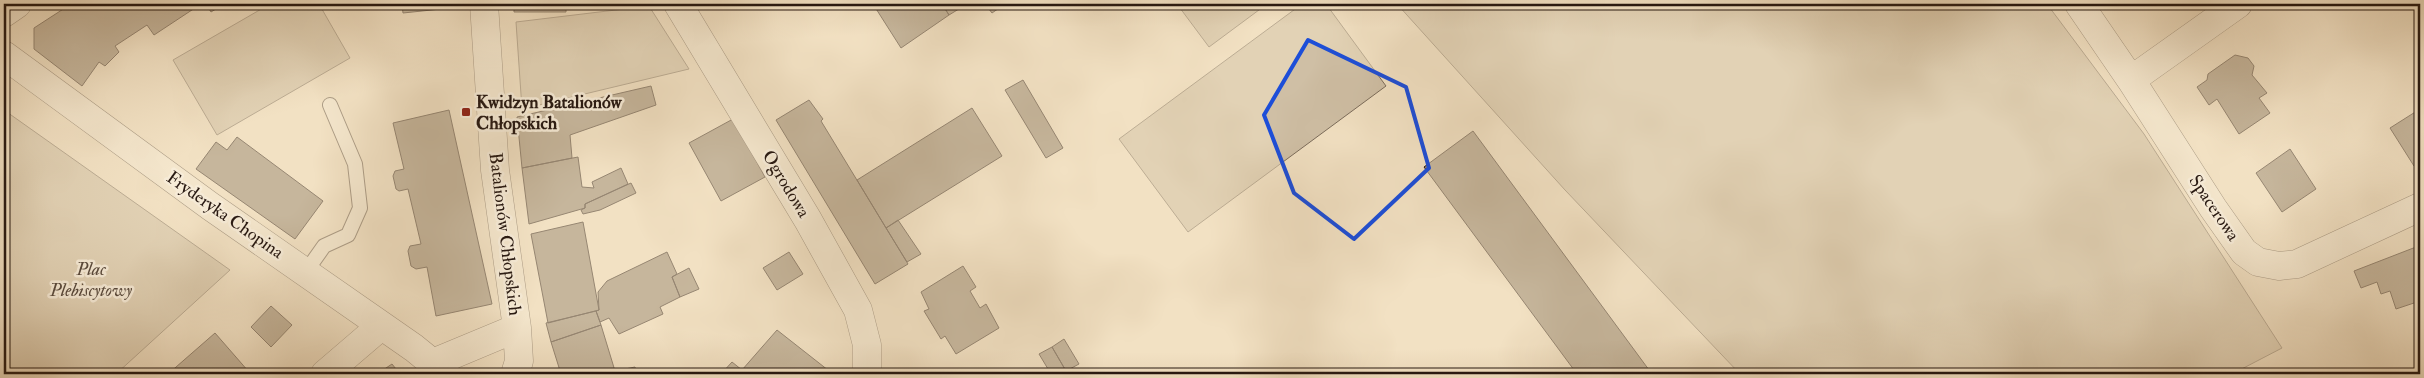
<svg xmlns="http://www.w3.org/2000/svg" width="2424" height="378" font-family="'IM FELL Double Pica',serif">
	<style>
		.green { fill: #cfbfa5; stroke: #7b6c5b }
		.building { fill: #91816e; stroke: #271811 }
		.lines { fill: none; stroke-linecap: round; stroke-linejoin: round }
		.service-casing { stroke: #5a4a3e; stroke-width: 16 }
		.minor-casing { stroke: #5a4a3e; stroke-width: 29 }
		.tertiary-casing { stroke: #5a4a3e; stroke-width: 29 }
		.service { stroke: #f7ecd8; stroke-width: 14 }
		.minor { stroke: #f7ecd8; stroke-width: 28 }
		.tertiary { stroke: #f7ecd8; stroke-width: 28 }
		.marked { fill: none; stroke: #1d4ed8; stroke-width: 4; stroke-linejoin: round }
		.poi-dot { fill: #8f2418; stroke: #f7ecd8; stroke-width: 2 }
		.labels { text-anchor: middle; dominant-baseline: central; stroke-width: 5; stroke-linejoin: round; paint-order: stroke }
		.poi-label { font-size: 18px; font-weight: bold; fill: #271811; stroke: #f7ecd8; text-anchor: start }
		.street-label { font-size: 18px; fill: #271811; stroke: #f7ecd8 }
		.park-label { font-size: 18px; font-style: italic; fill: #594a3d; stroke: #f7ecd8 }
	</style>
	<rect width="100%" height="100%" fill="#f2e1c3"/>
	<filter id="stains"><feTurbulence type="fractalNoise" baseFrequency=".004" numOctaves="4"/><feColorMatrix values="0 0 0 0 .2 0 0 0 0 .09 0 0 0 0 .02 0 0 0 .5 -.17"/></filter>
	<radialGradient id="worn" r=".72"><stop offset=".6" stop-color="#630" stop-opacity="0"/><stop offset="1" stop-color="#630" stop-opacity=".3"/></radialGradient>
	<path class="green" d="M270,4h49l31,54 -133,77 -44,-75z
		M1177,4h90l-58,43z
		M1302,4h24l60,82 -198,146 -69,-93z
		M1397,4h650l97,130 138,214 -50,26h-492l-175,-184z
		M649,6l40,63 -167,40 -6,-87z
		M4,110l226,160 -114,104h-112z"/>
	<path class="building" d="M71,4h130l-47,31 -7,-10 -32,21 4,6 -14,14 -6,-4 -17,24 -48,-37v-21z
		M206,4h18l-13,8z
		M402,4h58v3l-57,6z
		M514,4h52v8h-52z
		M873,4h69l7,11 -48,33z
		M942,4h25l-18,11z
		M985,4h20l-13,9z
		M2235,55l13,3 6,8 -2,9 15,18 -8,5 11,15 -31,21 -22,-35 -8,6 -12,-18 10,-7 1,-6z
		M1023,80l40,68 -17,10 -41,-68z
		M651,86l5,19 -86,30 2,23 -50,10 -5,-51z
		M809,100l11,15 3,4 -2,2 87,143 -33,20 -99,-164z
		M972,108l30,48 -116,72 -29,-48z
		M2420,109v53l-6,4 -24,-38z
		M449,110l43,194 -56,12 -9,-49 -11,2 -5,-3 -3,-15 2,-5 11,-2 -13,-55 -9,2 -3,-2 -3,-13 2,-5 9,-2 -11,-46z
		M733,119l32,58 -44,24 -32,-58z
		M1473,131l179,243h-75l-153,-207z
		M237,137l86,64 -28,38 -99,-70 20,-27 11,8z
		M2290,149l26,40 -34,23 -26,-39z
		M578,157l4,30 12,1 -2,-6 29,-14 7,16 -43,20v4l-56,16 -7,-56z
		M631,183l5,10 -36,17 -17,4 -2,-4 4,-2v-4z
		M898,220l23,34 -14,8 -21,-34z
		M583,222l16,88 -51,13 -17,-89z
		M2416,247l4,6v48l-24,8 -6,-18 -9,3 -4,-12 -16,6 -7,-17z
		M667,252l10,22 -5,3 8,20 -20,10 3,7 -44,20 -10,-16 -9,4 -4,-11 3,-1 -1,-18 9,-11z
		M789,252l14,22 -26,16 -14,-22z
		M963,266l13,21 -6,4 10,17 6,-4 13,24 -43,26 -11,-18 -4,3 -17,-28 5,-2 -8,-17z
		M689,268l10,21 -19,8 -8,-20z
		M271,306l21,19 -21,22 -20,-20z
		M596,311l5,14 -50,17 -5,-19z
		M601,325l14,46 20,-4 2,7h-76l-10,-32z
		M777,330l56,44h-86l-5,-4z
		M215,333l34,39 -2,2h-79z
		M1064,339l15,25 -13,7 -14,-24z
		M1052,347l14,24 -4,3h-11l-12,-20z
		M732,362l15,12h-26z
		M392,364l8,10h-23z"/>
	<g class="lines">
		<g class="service-casing">
			<path id="service" d="M305,273l19,-27 24,-11 12,-27 -5,-44 -25,-59"/>
		</g>
		<g class="minor-casing">
			<path id="minor" d="M678,4l130,216 50,90 9,35v29
				M2079,4l52,76 82,128 31,44 14,10 21,4 18,-2 123,-57
				M4,13l13,-9
				M4,55l206,151 204,142 32,26
				M2131,80l107,-76
				M325,374l56,-48"/>
		</g>
		<g class="tertiary-casing">
			<path id="tertiary" d="M484,4l11,166 22,158 2,33 -4,13
				M433,363l84,-35"/>
		</g>
		<use href="#service" class="service"/>
		<use href="#minor" class="minor"/>
		<use href="#tertiary" class="tertiary"/>
	</g>
	<path d="M0 0H2424V378H0ZM1308,40l98,47 23,81 -75,71 -60,-46 -30,-78z" fill="#f2e1c3" fill-opacity=".55" fill-rule="evenodd"/>
	<path class="marked" d="M1308,40l98,47 23,81 -75,71 -60,-46 -30,-78z"/>
	<rect class="poi-dot" x="461" y="107" width="10" height="10" rx="2.5"/>
	<g class="labels">
		<g class="poi-label">
			<text x="476" y="102">Kwidzyn Batalionów<tspan x="476" dy="21">Chłopskich</tspan></text>
		</g>
		<g class="street-label">
			<text transform="translate(786 184) rotate(59)">Ogrodowa</text>
			<text transform="translate(2214 208) rotate(56)">Spacerowa</text>
			<text transform="translate(225 215) rotate(35)">Fryderyka Chopina</text>
			<text transform="translate(505 234) rotate(83)">Batalionów Chłopskich</text>
		</g>
		<g class="park-label">
			<text x="91" y="269">Plac<tspan x="91" dy="21">Plebiscytowy</tspan></text>
		</g>
	</g>
	<rect width="2424" height="378" fill="none" stroke="#f2e1c3" stroke-width="20"/>
	<rect x="5" y="5" width="2414" height="368" fill="none" stroke="#271811" stroke-width="2.5"/>
	<rect x="10" y="10" width="2404" height="358" fill="none" stroke="#271811"/>
	<rect width="100%" height="100%" filter="url(#stains)"/>
	<rect width="100%" height="100%" fill="url(#worn)"/>
</svg>
